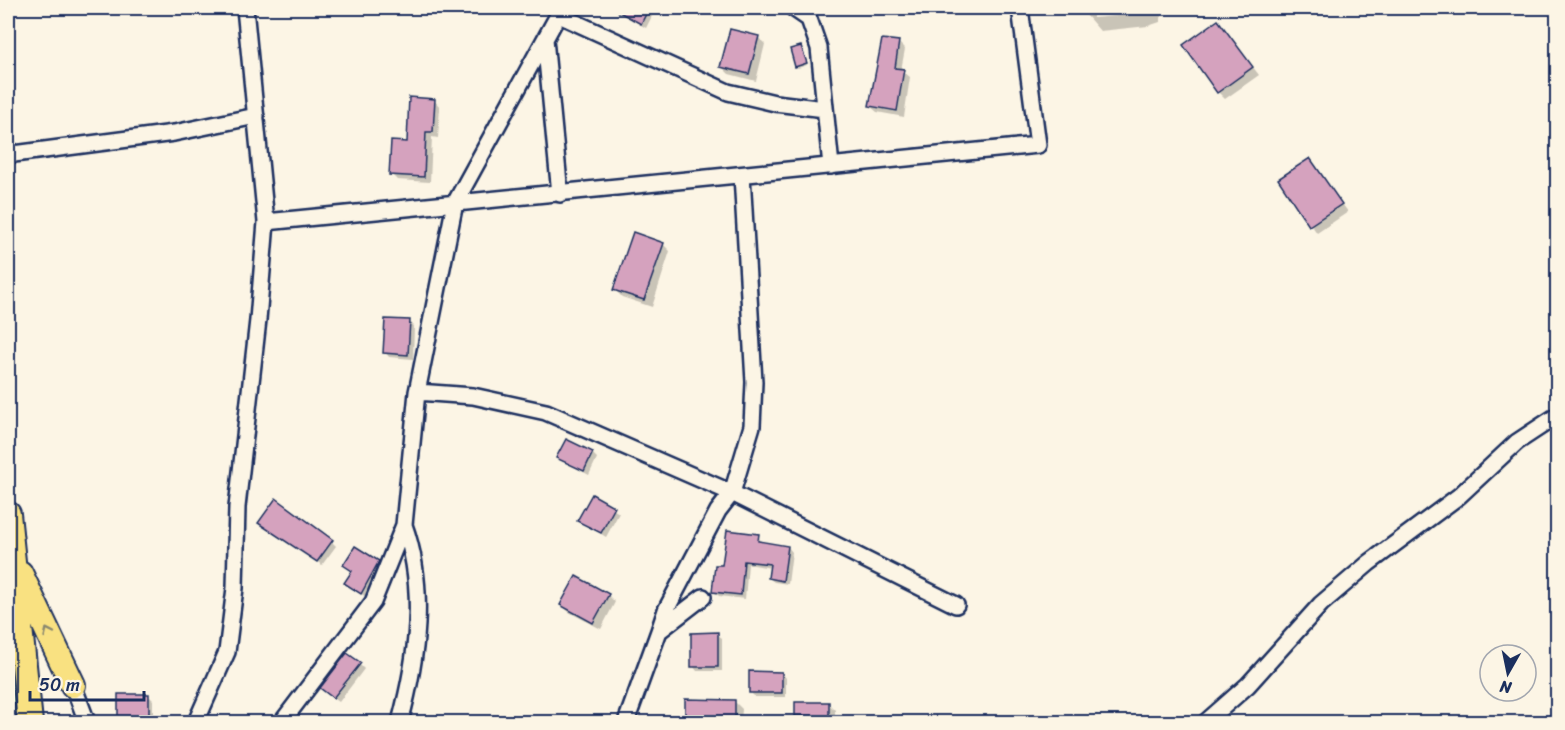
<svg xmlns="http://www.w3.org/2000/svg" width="1565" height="730" font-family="Sriracha,sans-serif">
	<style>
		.green { fill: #b0e5a7; stroke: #668a82; stroke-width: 1.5 }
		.shadow { fill: #0003; fill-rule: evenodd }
		.building { fill: #d5a2be; stroke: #1b2f5e; stroke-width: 1.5 }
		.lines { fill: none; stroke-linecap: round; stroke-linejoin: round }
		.minor-casing { stroke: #1b2f5e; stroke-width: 20 }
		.trunk-casing { stroke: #1b2f5e; stroke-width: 28 }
		.minor { stroke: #fcf5e5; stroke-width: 15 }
		.trunk { stroke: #f9e181; stroke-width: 24 }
		.oneway { stroke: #8a8870 }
	</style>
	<rect width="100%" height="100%" fill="#fcf5e5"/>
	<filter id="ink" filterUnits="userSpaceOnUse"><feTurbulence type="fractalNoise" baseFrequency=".0167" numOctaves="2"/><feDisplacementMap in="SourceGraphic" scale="12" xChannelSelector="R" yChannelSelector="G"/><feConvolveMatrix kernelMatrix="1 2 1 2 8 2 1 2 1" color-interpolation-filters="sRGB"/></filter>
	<g filter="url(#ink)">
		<path class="green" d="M8,631l10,91h-10z"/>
		<path class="shadow" d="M625,8h31l-10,20 -14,-8z
			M1080,8h79l3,6 -2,8 -12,4 -48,5zM1141,11v3l-48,4v-3z
			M1218,22l41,53 -34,24 -7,-7z
			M758,37l7,7 -9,37 -27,-7 -7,-7z
			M898,42l7,7 -4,21 9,7 -6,40 -27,-5 -7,-6z
			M801,48l6,17 -9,3 -2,-2z
			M434,100l6,7 -2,31 -6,-1 -2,45 -33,-2 -6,-6z
			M1310,159l38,53 -31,21 -37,-53z
			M663,244l7,7 -18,56 -30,-10 -7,-7z
			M410,322l4,4 -1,33 -24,-2 -4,-5z
			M592,453l5,5 -8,17 -31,-17z
			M592,496l27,17 -13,24 -27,-17z
			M260,523l72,19 4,4 -14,19z
			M758,536l4,7 26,4 4,5 -4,32 -14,-2 -5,-4 2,-10 -23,-4 -3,35 -26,-3 -5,-4 9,-25z
			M378,563l4,4 -16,30 -20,-14 7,-11 -8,-7z
			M608,595l7,7 -14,27 -32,-17 -7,-7z
			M717,634l5,4v33h-25l-4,-5z
			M360,665l4,4 -25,33 -13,-10z
			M782,673l4,5v19h-31l-5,-5z
			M148,695l5,5v22h-33z
			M734,701l8,8 -1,13h-54z
			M796,703h32l7,7v12h-40z"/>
		<path class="building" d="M612,8h37l-8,16z
			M1218,20l35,47 -36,26 -34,-48z
			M730,29l29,7 -10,38 -29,-7z
			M882,39l17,2 -4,27 9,1 -7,42 -28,-5z
			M801,46l6,17 -12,4 -5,-18z
			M409,97l26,2 -2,33h-7l-2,45 -35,-2 2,-34 16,1z
			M1310,158l32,46 -33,22 -31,-47z
			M633,232l31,11 -20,57 -31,-10z
			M385,319l25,1 -2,35 -25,-2z
			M566,439l27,13 -9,19 -28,-13z
			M592,494l23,13 -14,26 -24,-12z
			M276,498l57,42 -16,22 -59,-39z
			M727,530l32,4 -1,7 30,5 -5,35 -15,-3 2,-14 -26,-3 -3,34 -29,-3 3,-27h7z
			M355,546l24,15 -18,33 -17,-11 8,-12 -9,-6z
			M576,576l33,18 -16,29 -33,-18z
			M718,632v35h-27v-34z
			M347,653l14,10 -28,35 -13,-10z
			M749,671l33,1v21h-33z
			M118,694h31v28h-31z
			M685,699l50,1v23h-50z
			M795,702h34v14h-34z"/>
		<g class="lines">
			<g class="minor-casing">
				<path id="minor" d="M245,8l21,214 772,-77 -18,-137
					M793,8l16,11 10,29 12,118
					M559,15l169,77 47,11 50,6
					M545,39l15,155
					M8,148l6,6 160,-21 82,-17
					M417,392l56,4 73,16 186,81 224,112
					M659,631l7,-21 52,-99 14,-18 20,-67 2,-44 -12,-207
					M73,685l14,37
					M196,722l31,-70 8,-64 2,-81 21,-187 8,-98
					M282,722l91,-120 31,-77 13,-133 38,-189 107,-195
					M400,722c17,-63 27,-133 4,-197
					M626,722l33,-91 44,-34
					M1206,722l42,-37 73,-81 48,-41 90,-67 58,-54 41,-27"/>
			</g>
			<g class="trunk-casing">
				<path id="trunk" d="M8,514l22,208
					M20,573l53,112"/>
			</g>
			<use href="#minor" class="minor"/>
			<use href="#trunk" class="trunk"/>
		</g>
		<defs><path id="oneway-chevron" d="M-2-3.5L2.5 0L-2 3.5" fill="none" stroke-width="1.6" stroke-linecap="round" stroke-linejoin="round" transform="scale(1.5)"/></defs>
		<use class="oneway" href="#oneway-chevron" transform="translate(48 632) rotate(-115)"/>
	</g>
	<rect width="1565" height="730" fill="none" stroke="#fcf5e5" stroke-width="30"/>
	<rect x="15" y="15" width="1535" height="700" fill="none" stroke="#1b2f5e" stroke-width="2" filter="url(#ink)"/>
	<g transform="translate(1508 673) rotate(189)"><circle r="28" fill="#fcf5e5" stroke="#a2a6af" stroke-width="1.5"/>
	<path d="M0-4.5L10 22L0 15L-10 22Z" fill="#1b2f5e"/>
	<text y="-9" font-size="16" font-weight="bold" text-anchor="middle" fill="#1b2f5e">N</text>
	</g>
	<path d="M30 691v9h114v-9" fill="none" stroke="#1b2f5e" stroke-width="3"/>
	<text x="39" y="691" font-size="18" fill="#1b2f5e" stroke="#fcf5e5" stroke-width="4.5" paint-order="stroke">50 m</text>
</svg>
